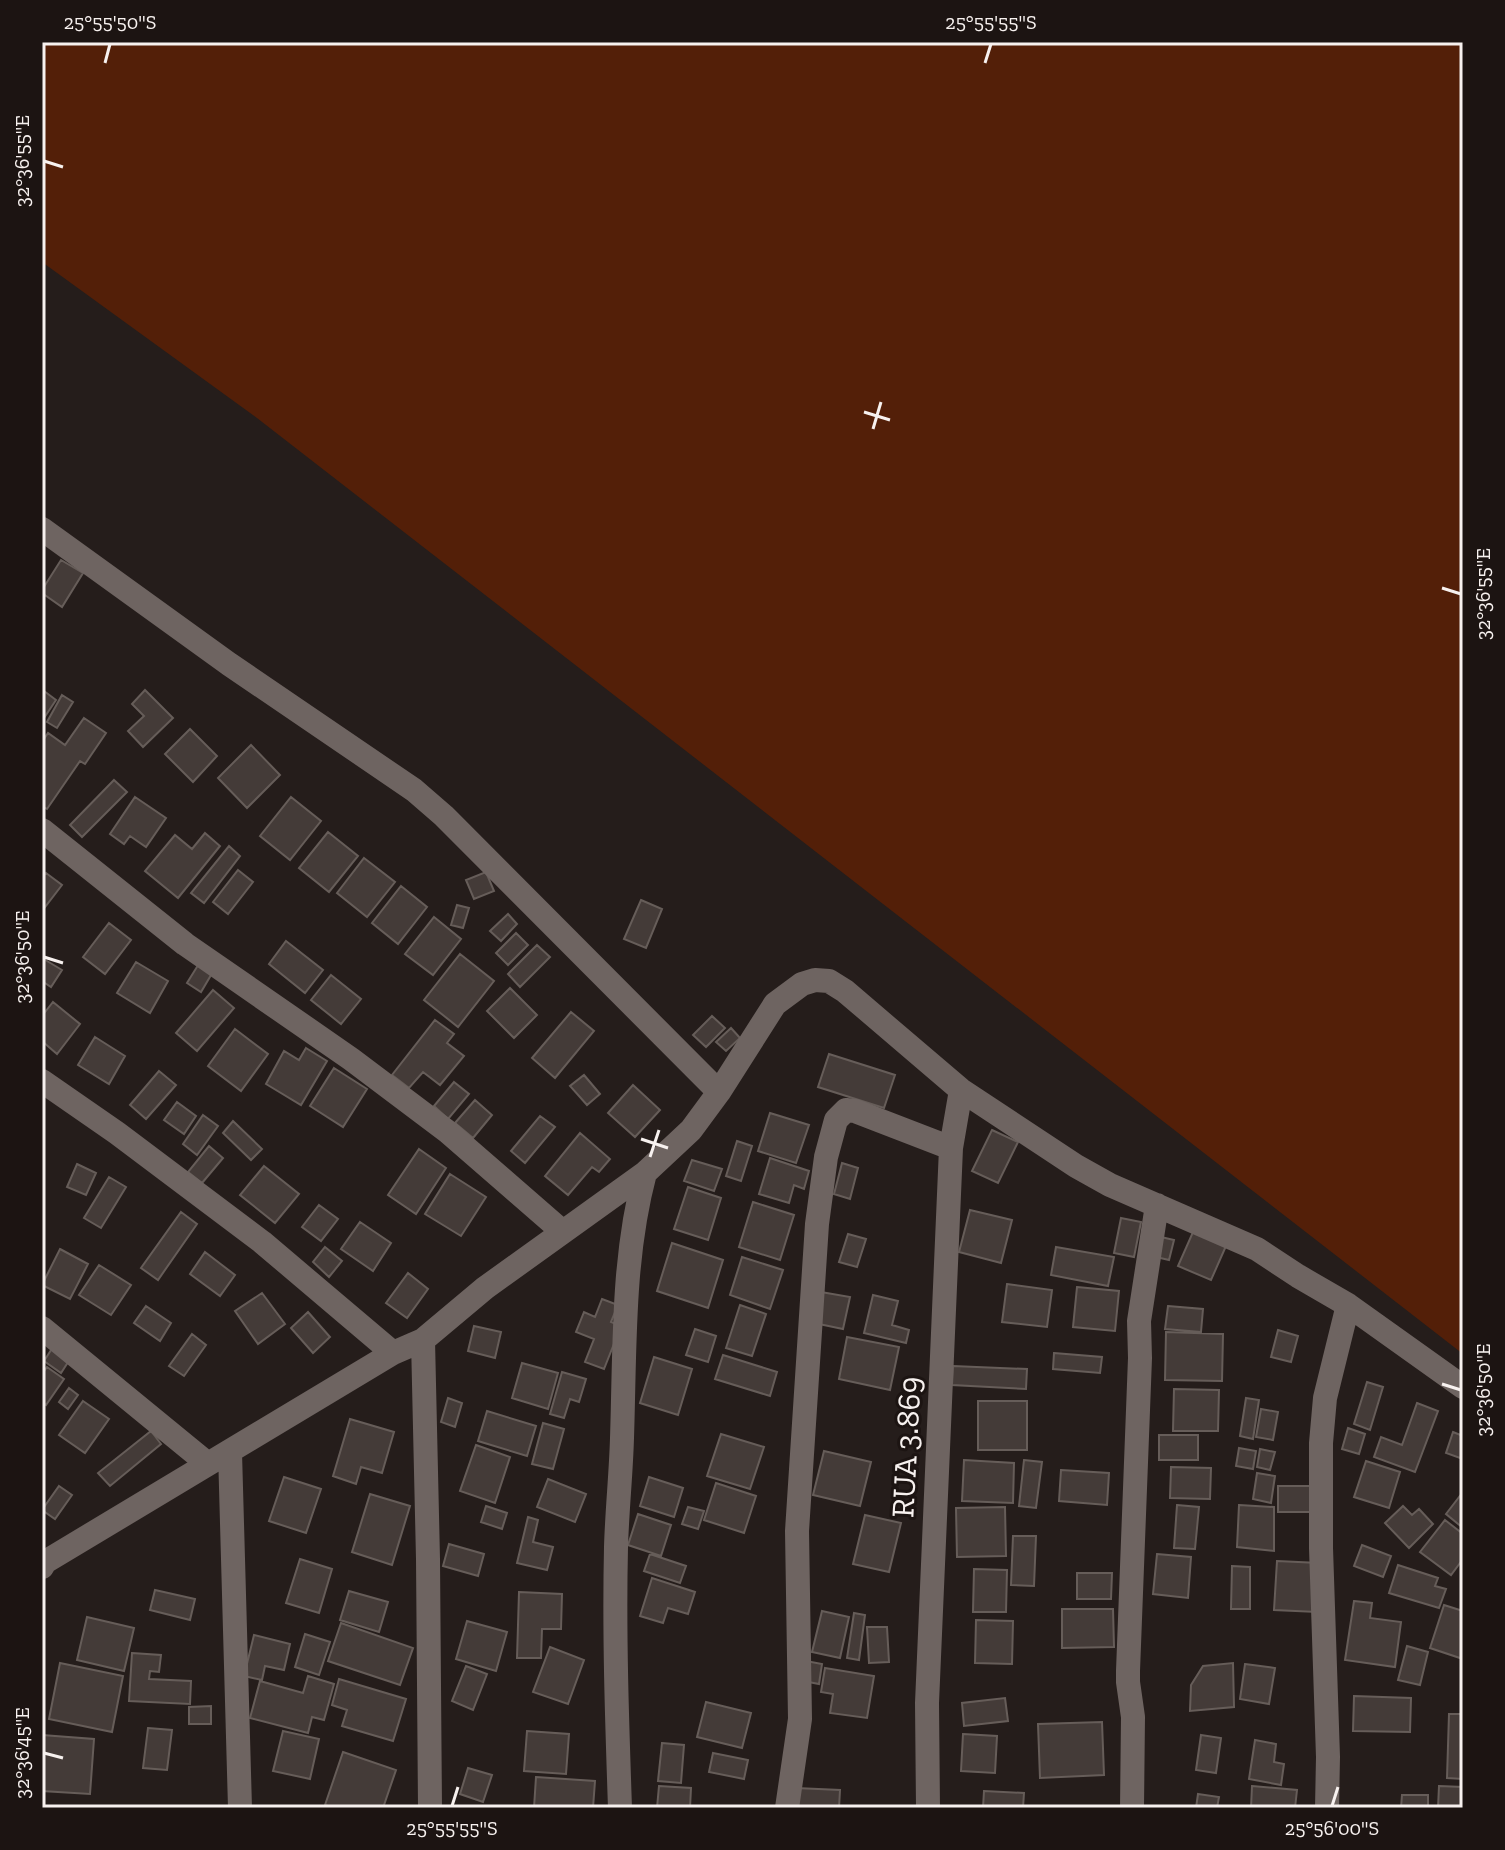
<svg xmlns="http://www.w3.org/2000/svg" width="1505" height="1850" font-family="'Zilla Slab',serif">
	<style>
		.green { fill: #531f08 }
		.building { fill: #443b38; stroke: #665d59; stroke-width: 2 }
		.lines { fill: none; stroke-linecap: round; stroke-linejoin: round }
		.minor { stroke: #6e6461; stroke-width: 24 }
		.ticks { fill: none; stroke: #f7f1ef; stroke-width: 3 }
		.labels { text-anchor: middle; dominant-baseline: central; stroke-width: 6; stroke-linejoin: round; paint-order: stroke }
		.street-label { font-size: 32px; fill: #f7f1ef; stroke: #1c1412 }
		.neatline { fill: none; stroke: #f7f1ef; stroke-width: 3 }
		.ticks-label { font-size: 20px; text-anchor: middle; fill: #f7f1ef }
	</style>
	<rect width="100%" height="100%" fill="#251d1b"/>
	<path class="green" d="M42,42h1421v1312l-1206,-936 -215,-156z"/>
	<path class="building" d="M61,560l22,13 -21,34 -20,-14v-3z
		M145,690l28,28 -30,29 -15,-16 16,-15 -12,-12z
		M44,691l12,9 -14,21v-27z
		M62,695l11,7 -16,26 -10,-6z
		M84,718l22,15 -21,31 -5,-3 -33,48 -5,-3v-64l6,-9 17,12z
		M190,729l27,27 -24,26 -28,-28z
		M251,745l29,30 -33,33 -29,-30z
		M114,780l13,12 -45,45 -12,-12z
		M135,797l31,21 -20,29 -16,-11 -6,8 -14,-10z
		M291,797l30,24 -31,39 -30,-24z
		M328,832l30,24 -29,36 -30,-24z
		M205,833l15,13 -42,52 -33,-27 30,-36 17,14z
		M229,846l11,10 -36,47 -13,-10z
		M364,858l31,24 -28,35 -30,-24z
		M238,870l15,12 -25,32 -15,-12z
		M486,872l8,19 -20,8 -8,-19z
		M46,873l16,12 -20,26v-33z
		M401,886l26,21 -29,37 -26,-21z
		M641,900l21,9 -16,39 -22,-9z
		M457,905l12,3 -6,20 -12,-3z
		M508,914l9,10 -16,17 -11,-10z
		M434,917l27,22 -28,36 -28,-21z
		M109,923l22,17 -26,34 -22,-17z
		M516,933l12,12 -20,20 -12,-12z
		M286,941l37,29 -18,23 -36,-29z
		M537,945l13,12 -30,30 -12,-13z
		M460,954l34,27 -36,46 -34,-27z
		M42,958l20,12 -11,17 -9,-6z
		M136,962l32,19 -18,32 -33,-20z
		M200,962l14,8 -13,22 -14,-9z
		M331,975l30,24 -20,25 -30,-24z
		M510,988l27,27 -23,23 -27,-27z
		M213,990l21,18 -37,43 -21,-18z
		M53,1002l27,22 -23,30 -15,-13v-25z
		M571,1012l23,19 -39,47 -23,-20z
		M712,1016l13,12 -19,19 -13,-12z
		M435,1020l19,14 -7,9 17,13 -24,29 -17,-13 -14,16 -17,-13z
		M731,1028l9,10 -14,13 -10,-9z
		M235,1029l33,25 -27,37 -33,-25z
		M95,1037l30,19 -16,28 -31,-19z
		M306,1048l21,13 -26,44 -35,-21 18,-33 15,9z
		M829,1054l66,21 -11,33 -66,-21z
		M334,1068l33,21 -24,38 -33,-21z
		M159,1071l17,14 -30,34 -16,-14z
		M584,1075l16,19 -13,11 -17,-19z
		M454,1082l15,12 -21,25 -14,-13z
		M633,1085l27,25 -25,27 -27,-24z
		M475,1100l17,15 -19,23 -18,-15z
		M177,1102l19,14 -12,18 -20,-14z
		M770,1113l39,12 -13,38 -38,-12z
		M203,1115l15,11 -21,29 -14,-11z
		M540,1116l15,11 -30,36 -14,-12z
		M233,1121l29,28 -11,11 -28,-27z
		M992,1130l26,12 -20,41 -26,-12z
		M580,1133l30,26 -11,13 -7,-5 -24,28 -23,-19z
		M737,1141l15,5 -11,35 -15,-5z
		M209,1146l14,12 -21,25 -14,-11z
		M419,1149l27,19 -30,46 -28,-19z
		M770,1158l39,13 -5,18 -10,-4 -5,18 -30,-9z
		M692,1160l30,9 -8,22 -30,-10z
		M842,1163l16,5 -8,31 -16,-5z
		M77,1164l19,9 -10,22 -19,-8z
		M264,1166l35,28 -24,29 -35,-28z
		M450,1174l36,23 -25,39 -36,-22z
		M109,1177l17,10 -25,41 -17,-10z
		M688,1187l33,11 -13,42 -34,-11z
		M753,1202l41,13 -14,45 -41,-13z
		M319,1205l19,14 -17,22 -19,-14z
		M970,1210l42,10 -11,43 -42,-11z
		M181,1212l16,12 -39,56 -17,-12z
		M1121,1218l20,4 -7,35 -20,-4z
		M360,1222l31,21 -18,28 -32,-22z
		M1193,1232l33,14 -15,34 -33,-14z
		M848,1234l18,5 -9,28 -18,-5z
		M1161,1237l13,3 -5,20 -13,-3z
		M672,1243l51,17 -15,48 -51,-17z
		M325,1247l17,14 -13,16 -16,-15z
		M1056,1247l58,10 -6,29 -57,-11z
		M60,1249l28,15 -18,35 -28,-14z
		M205,1252l30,23 -15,21 -30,-22z
		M742,1257l41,13 -13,39 -40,-14z
		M99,1265l32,20 -20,30 -32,-20z
		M408,1273l20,16 -21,29 -21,-15z
		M1007,1284l45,6 -5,37 -45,-5z
		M1077,1287l42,4 -4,40 -42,-4z
		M821,1292l29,5 -7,32 -29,-6z
		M262,1293l23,31 -27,20 -23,-33z
		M873,1295l25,6 -6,24 17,5 -3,13 -42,-10z
		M602,1299l16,6 -7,17 10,4 -17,43 -19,-7 9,-23 -18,-7 8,-20 11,5z
		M740,1305l26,9 -14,42 -26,-8z
		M146,1306l25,17 -11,18 -26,-18z
		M1168,1306l35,3 -2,23 -36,-3z
		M308,1312l22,25 -17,16 -22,-25z
		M474,1326l27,6 -6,26 -27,-7z
		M695,1329l21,7 -8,26 -22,-7z
		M1278,1330l20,6 -7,26 -20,-5z
		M1166,1332l57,2 -1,47 -57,-1z
		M192,1334l14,11 -22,31 -15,-10z
		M847,1337l52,10 -9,43 -51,-11z
		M55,1344l17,12 -11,17 -17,-12z
		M1054,1353l48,4 -2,16 -47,-4z
		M723,1355l54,17 -7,24 -55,-17z
		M654,1357l38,12 -14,46 -38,-12z
		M522,1363l36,10 -10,36 -36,-11z
		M953,1366l74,3 -1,20 -74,-4z
		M47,1367l17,12 -18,26 -4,-3v-28z
		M562,1372l24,7 -7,23 -9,-3 -6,19 -14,-4z
		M1367,1382l16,5 -13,43 -16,-6z
		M69,1388l9,7 -10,14 -9,-7z
		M1174,1389l45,1 -1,41h-45z
		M448,1398l14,5 -7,24 -14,-5z
		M1246,1398l13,2 -6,39 -13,-3z
		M83,1401l26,18 -24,34 -26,-18z
		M978,1401h49v49h-49z
		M1417,1403l21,8 -23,61 -41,-15 7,-20 21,8z
		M1261,1409l17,3 -5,28 -17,-3z
		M487,1411l49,15 -9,30 -49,-15z
		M350,1419l44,13 -12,41 -21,-6 -5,17 -23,-8z
		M543,1423l21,6 -11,40 -21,-5z
		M1348,1428l17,6 -6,20 -17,-5z
		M151,1431l10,13 -51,42 -12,-13z
		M1453,1432l10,4v23l-17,-6z
		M721,1434l43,13 -14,42 -43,-13z
		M1159,1435h39v25h-39z
		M476,1445l34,12 -15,46 -35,-12z
		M1239,1448l17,3 -3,18 -17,-3z
		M1260,1449l15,3 -5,18 -13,-3z
		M824,1451l47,11 -11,44 -47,-11z
		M964,1460l50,3 -1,40 -51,-2z
		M1024,1460l18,2 -6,46 -17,-2z
		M1366,1461l34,11 -11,36 -35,-11z
		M1171,1467l40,1 -1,31 -40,-1z
		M1061,1470l48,3 -2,32 -48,-4z
		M1257,1473l18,3 -4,27 -18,-4z
		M284,1477l37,12 -15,44 -37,-12z
		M649,1477l34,11 -9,29 -34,-11z
		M548,1479l38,15 -11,28 -38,-15z
		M716,1483l40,13 -12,37 -40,-13z
		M59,1486l13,9 -17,24 -13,-9z
		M1278,1486h39l1,26h-40z
		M1463,1492v36l-17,-14z
		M370,1494l40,12 -18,59 -40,-13z
		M1177,1505l22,2 -4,42 -21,-1z
		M1239,1505l35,2v44l-37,-4z
		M486,1506l21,7 -5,16 -21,-7z
		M1403,1506l9,9 7,-6 14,15 -24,24 -24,-25z
		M688,1507l16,4 -6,18 -16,-5z
		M1005,1507l1,49 -49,1 -1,-49z
		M638,1514l33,11 -10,31 -33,-11z
		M865,1515l36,8 -12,49 -36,-8z
		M528,1517l10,3 -5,22 20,5 -6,23 -30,-7z
		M1445,1520l18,14v25l-12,16 -31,-23z
		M1013,1536h23l-2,50 -23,-1z
		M449,1544l35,10 -6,22 -35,-10z
		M1362,1545l29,11 -8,21 -29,-11z
		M650,1554l36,12 -6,17 -36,-12z
		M1157,1554l34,3 -3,41 -35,-4z
		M300,1559l32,10 -13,44 -33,-10z
		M1277,1561l42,2 -2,49 -43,-2z
		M1398,1565l40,13 -3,8 11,3 -7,19 -50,-15z
		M1232,1566l18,1v42h-19z
		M974,1569l33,1 -1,42h-33z
		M1077,1573h35l-1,26h-34z
		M652,1578l43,14 -7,22 -20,-6 -5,15 -23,-7z
		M155,1590l40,9 -5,21 -40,-10z
		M349,1591l39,11 -9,30 -39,-12z
		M519,1592l43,2 -1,35h-19l-1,29h-24z
		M1354,1601l18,2 -2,15 31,4 -6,45 -50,-7z
		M1444,1605l19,6v48l-33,-11z
		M1062,1609h51l1,38 -52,1z
		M822,1611l27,6 -9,41 -28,-6z
		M854,1613l11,2 -6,45 -12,-2z
		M87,1617l47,11 -10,43 -47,-11z
		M976,1620l37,1 -1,43 -37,-1z
		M467,1621l40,11 -11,39 -40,-12z
		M341,1623l72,25 -13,37 -72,-24z
		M867,1627h20l2,35 -20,1z
		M305,1634l25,8 -11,33 -24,-8z
		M254,1635l36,9 -6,26 -19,-4 -3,14 -18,-4z
		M1407,1646l21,6 -8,33 -22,-5z
		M550,1647l34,13 -16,44 -35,-12z
		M132,1653l29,2 -2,17 -9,-1 -1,8 42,2 -1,23 -61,-3z
		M806,1661l16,3 -3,20 -16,-3z
		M60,1663l63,13 -11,56 -63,-13z
		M1233,1663l1,44 -44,4 1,-26 12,-19z
		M1245,1664l30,4 -6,36 -29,-5z
		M466,1666l21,8 -14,36 -21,-9z
		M825,1668l49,8 -7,42 -37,-5 3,-19 -12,-2z
		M308,1676l26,8 -10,36 -12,-3 -4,16 -58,-15 10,-37 43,12z
		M339,1679l67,20 -13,42 -51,-15 5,-16 -15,-5z
		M1354,1696l57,2 -1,34 -57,-1z
		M1005,1698l3,23 -44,5 -2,-23z
		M706,1702l45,11 -9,35 -45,-11z
		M211,1706v18h-22v-17z
		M1449,1714h14v65l-16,-1z
		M1102,1722l2,53 -64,3 -2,-54z
		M148,1728l24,2 -5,40 -24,-2z
		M283,1731l36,8 -9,40 -37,-8z
		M527,1731l42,3 -3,40 -42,-3z
		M963,1734l34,2 -2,37 -34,-2z
		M42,1735l52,4 -4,55 -48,-3z
		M1201,1735l20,3 -5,35 -20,-3z
		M1255,1740l21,4 -2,18 10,2 -3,21 -32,-6z
		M662,1743l22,2 -3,38 -23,-2z
		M343,1752l53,18 -13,38h-49l-9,-3z
		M713,1753l35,7 -4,19 -35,-7z
		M468,1768l24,7 -9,27 -23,-8z
		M536,1777l59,4 -2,27h-59z
		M659,1786l32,2 -1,20h-33z
		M1252,1786l45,4 -2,18h-44z
		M1439,1786l24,1v21h-25z
		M796,1788l44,2 -1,18h-44z
		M984,1791l40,2 -1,15h-40z
		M1198,1794l21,3 -2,11h-21z
		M1402,1795h26v13h-27z"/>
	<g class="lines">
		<path class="minor" d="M42,529l187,135 185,126 30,26 275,276
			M42,830l143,114 166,115 97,73 115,100
			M42,1081l75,52 145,109 131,111
			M42,1328l166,136
			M423,1340l5,219 2,249
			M230,1452l10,356
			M42,1567l3,-5 348,-209 30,-13 62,-52 160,-115 46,-43 28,-38 56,-88 27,-20 13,-4 14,1 16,10 116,99 115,76 34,19 147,64 41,27 50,29 115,82
			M620,1808c-3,-87 -6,-174 -4,-261 1,-36 5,-73 6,-109 3,-89 0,-179 23,-265
			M787,1808l13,-89 -3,-188 20,-307 9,-67 10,-37 10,-10 9,1 96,37
			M928,1808l-1,-105 24,-555 10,-58
			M1132,1808l1,-91 -5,-35v-11l12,-313 -1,-37 18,-116
			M1327,1808l1,-51 -7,-209v-105l4,-45 23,-93"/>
	</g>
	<path class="ticks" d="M105,63l5,-19M985,63l6,-19M44,161l19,6M864,412l26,8M873,429l8,-27M1442,588l19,6M44,957l19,6M641,1139l27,9M650,1157l9,-27M1442,1384l19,6M44,1753l19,5M452,1806l6,-19M1332,1806l6,-19"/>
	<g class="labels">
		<g class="street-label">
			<text transform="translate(906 1447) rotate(-87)">RUA 3.869</text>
		</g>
	</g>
	<rect width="1505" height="1850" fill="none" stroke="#1c1412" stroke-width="88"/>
	<rect x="44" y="44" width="1417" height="1762" class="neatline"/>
	<g class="ticks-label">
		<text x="110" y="29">25°55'50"S</text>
		<text x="991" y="29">25°55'55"S</text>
		<text transform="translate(22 161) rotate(-90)" y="7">32°36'55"E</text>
		<text transform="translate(1483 594) rotate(-90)" y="7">32°36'55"E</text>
		<text transform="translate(22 957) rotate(-90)" y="7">32°36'50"E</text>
		<text transform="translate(1483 1390) rotate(-90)" y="7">32°36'50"E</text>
		<text transform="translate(22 1753) rotate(-90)" y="7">32°36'45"E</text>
		<text x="452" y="1835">25°55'55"S</text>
		<text x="1332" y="1835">25°56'00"S</text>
	</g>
</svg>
